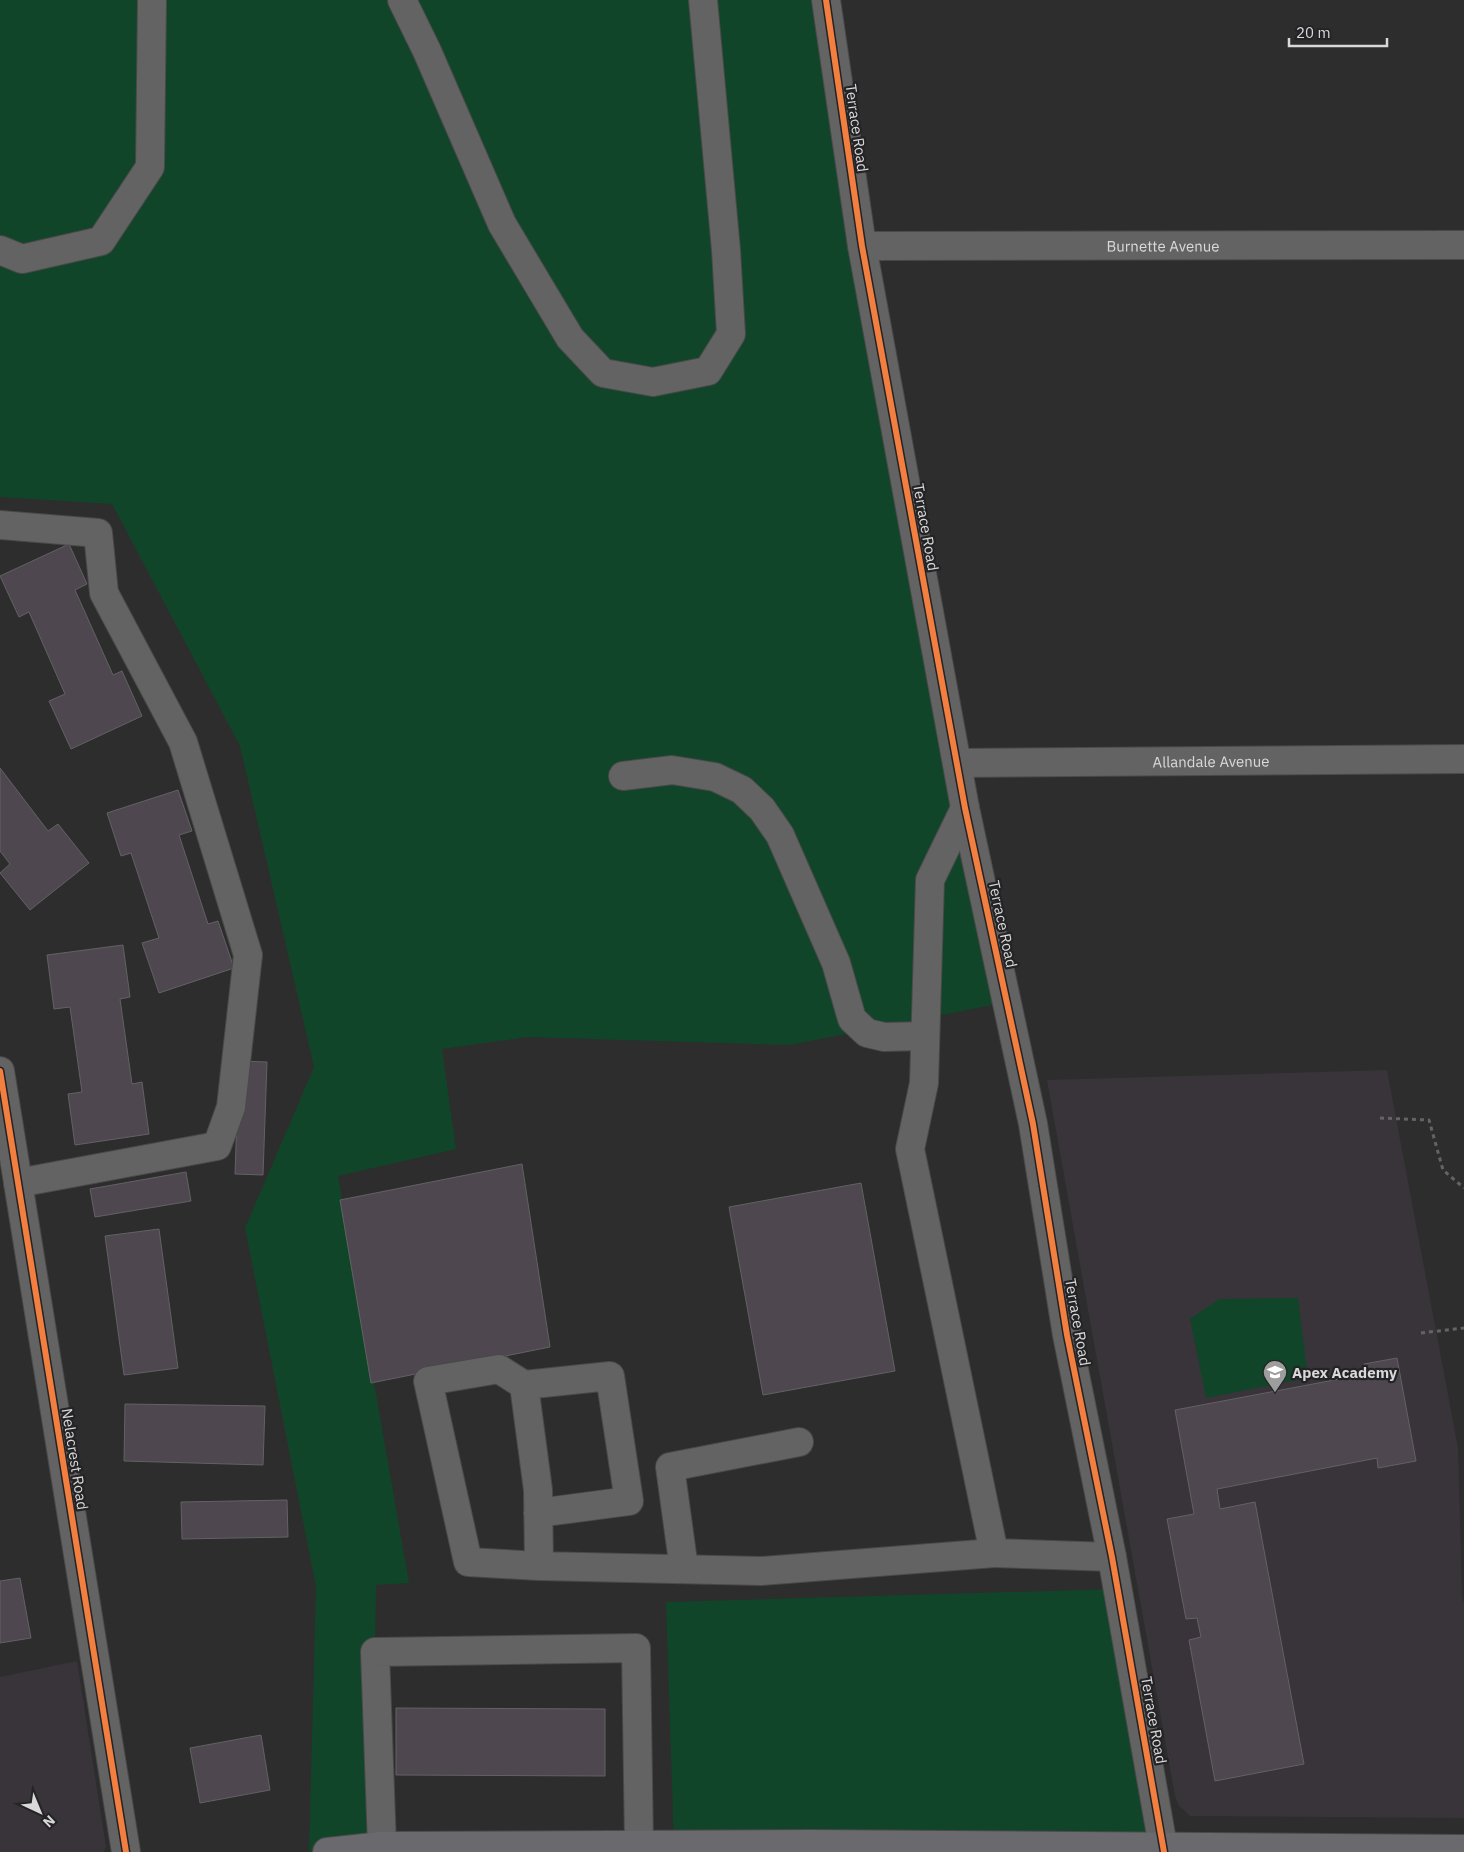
<svg xmlns="http://www.w3.org/2000/svg" width="1464" height="1852" font-family="'IBM Plex Sans',sans-serif">
	<style>
		.built { fill: #39343a }
		.green { fill: #114529 }
		.building { fill: #4f4750; stroke: #626262 }
		.lines { fill: none; stroke-linecap: round; stroke-linejoin: round }
		.minor-casing { stroke: #494949; stroke-width: 30 }
		.major-casing { stroke: #494949; stroke-width: 30 }
		.path { stroke: #646464; stroke-width: 3; stroke-dasharray: 4 4; stroke-linecap: butt }
		.minor { stroke: #636363; stroke-width: 28 }
		.major { stroke: #6a696e; stroke-width: 28 }
		.cycleway-casing { stroke: #242325; stroke-width: 9 }
		.cycleway { stroke: #f27e40; stroke-width: 6 }
		.labels { text-anchor: middle; dominant-baseline: central; stroke-width: 4.5; stroke-linejoin: round; paint-order: stroke }
		.street-label { font-size: 15px; fill: #dad9da; stroke: #242325 }
		.poi-label { font-size: 15px; font-weight: bold; fill: #dad9da; stroke: #242325; text-anchor: start }
	</style>
	<rect width="100%" height="100%" fill="#2d2d2d"/>
	<path class="built" d="M1387,1070l71,378 4,149 2,6v215l-274,-2 -11,-10 -4,-10 -128,-716z
		M77,1661l29,186 -2,5h-104v-175z"/>
	<path class="green" d="M0,0h826l181,1002 -217,43 -263,-8 -85,12 14,100 -118,27 71,407 -33,2 -1,67 7,194 -73,6 7,-265 -71,-359 69,-161 -74,-321 -128,-242 -112,-7z
		M1298,1298l10,80 -102,20 -16,-79 29,-20z
		M1117,1589l47,259 -490,-3 -8,-243z"/>
	<path class="building" d="M69,544l18,40 -12,6 38,85 9,-4 20,45 -71,33 -22,-48 16,-7 -36,-82 -10,5 -19,-41z
		M0,768l48,63 10,-7 31,39 -59,47 -30,-37 10,-9 -10,-13z
		M178,790l14,41 -13,4 29,89 10,-3 16,47 -75,25 -17,-50 17,-5 -28,-85 -10,3 -14,-43z
		M123,945l7,52 -10,2 12,85 10,-2 7,52 -74,11 -7,-51 14,-2 -12,-85 -16,2 -7,-54z
		M239,1061l28,1 -4,113 -28,-1z
		M522,1164l28,183 -179,36 -31,-183z
		M186,1172l5,29 -96,16 -5,-28z
		M861,1183l34,188 -132,24 -34,-188z
		M159,1229l19,139 -54,7 -19,-139z
		M1397,1358l19,103 -38,7 -1,-10 -160,31 3,20 35,-7 49,262 -89,17 -26,-141 12,-3 -4,-19 -11,1 -19,-100 27,-5 -19,-104 191,-36 -2,-10z
		M125,1404l140,2 -2,59 -139,-4z
		M287,1500l1,37 -106,2 -1,-37z
		M20,1578l11,60 -31,5v-62z
		M396,1708l209,1v67l-209,-1z
		M261,1735l9,55 -70,13 -10,-55z"/>
	<g class="lines">
		<g class="minor-casing">
			<g id="minor">
				<path d="M402,0l25,51 75,173 68,114 33,35 50,9 55,-11 23,-37 -5,-84 -23,-250"/>
				<path d="M826,0l36,246 103,562 68,316 34,211 45,222 52,295"/>
				<path id="s1" d="M862,246l602,-1"/>
				<path d="M0,250l22,9 79,-18 49,-74 2,-167"/>
				<path d="M0,525l98,8 6,60 79,149 65,213 -17,152 -14,39 -199,37"/>
				<path id="s2" d="M957,763l507,-4"/>
				<path d="M623,776l49,-6 43,7 27,13 20,19 18,26 56,128 16,56 15,14 17,4 41,-1"/>
				<path d="M965,808l-35,72 -6,203 -14,66 84,404 118,4"/>
				<path d="M0,1071l126,781"/>
				<path d="M524,1385l-25,-16 -71,12 40,181 71,4"/>
				<path d="M538,1513l91,-12 -19,-125 -86,9 14,105 1,76 222,5 233,-18"/>
				<path d="M684,1569l-14,-102 129,-25"/>
				<path d="M382,1846l-7,-194 261,-4 3,197"/>
			</g>
		</g>
		<g class="major-casing">
			<path id="major" d="M327,1852l55,-6 429,-2 653,5"/>
		</g>
		<path class="path" d="M1380,1118l49,2 14,50 21,18
			M1421,1333l43,-5"/>
		<use href="#minor" class="minor"/>
		<use href="#major" class="major"/>
		<g class="cycleway-casing">
			<path id="cycleway" d="M826,0l36,246 103,562 68,316 34,211 45,222 52,295
				M0,1071l126,781"/>
		</g>
		<use href="#cycleway" class="cycleway"/>
	</g>
	<defs>
		<g id="school-pin" transform="scale(1.25)"><path d="M0 17L-7.5 6A9.5 9.5 0 1 1 7.5 6Z" fill="#9d9d9d" stroke="#242325"/><path d="M0-5L7-2L0 1L-7-2ZM-4 1L0 2.5L4 1V4Q0 6-4 4Z" fill="#fff"/></g>
	</defs>
	<g fill-rule="evenodd">
		<use href="#school-pin" x="1275" y="1372"/>
	</g>
	<g class="labels">
		<g class="street-label">
			<text transform="translate(857 128) rotate(82)">Terrace Road</text>
			<text stroke="none"><textPath href="#s1" startOffset="301">Burnette Avenue</textPath></text>
			<text transform="translate(926 527) rotate(80)">Terrace Road</text>
			<text stroke="none"><textPath href="#s2" startOffset="254">Allandale Avenue</textPath></text>
			<text transform="translate(1003 924) rotate(78)">Terrace Road</text>
			<text transform="translate(1078 1322) rotate(80)">Terrace Road</text>
			<text transform="translate(75 1459) rotate(81)">Nelacrest Road</text>
			<text transform="translate(1154 1720) rotate(80)">Terrace Road</text>
		</g>
		<g class="poi-label">
			<text x="1292" y="1372">Apex Academy</text>
		</g>
	</g>
	<g transform="translate(40 1812) rotate(136)" stroke="#242325" stroke-width="4" paint-order="stroke">
	<path d="M0-4L9 19L0 12L-9 19Z" fill="#dad9da"/>
	<text y="-8" font-size="14" font-weight="bold" text-anchor="middle" fill="#dad9da">N</text>
	</g>
	<path d="M1289 38v8h98v-8" fill="none" stroke="#dad9da" stroke-width="2.5"/>
	<text x="1296" y="38" font-size="15" fill="#dad9da" stroke="#242325" stroke-width="4" paint-order="stroke">20 m</text>
</svg>
